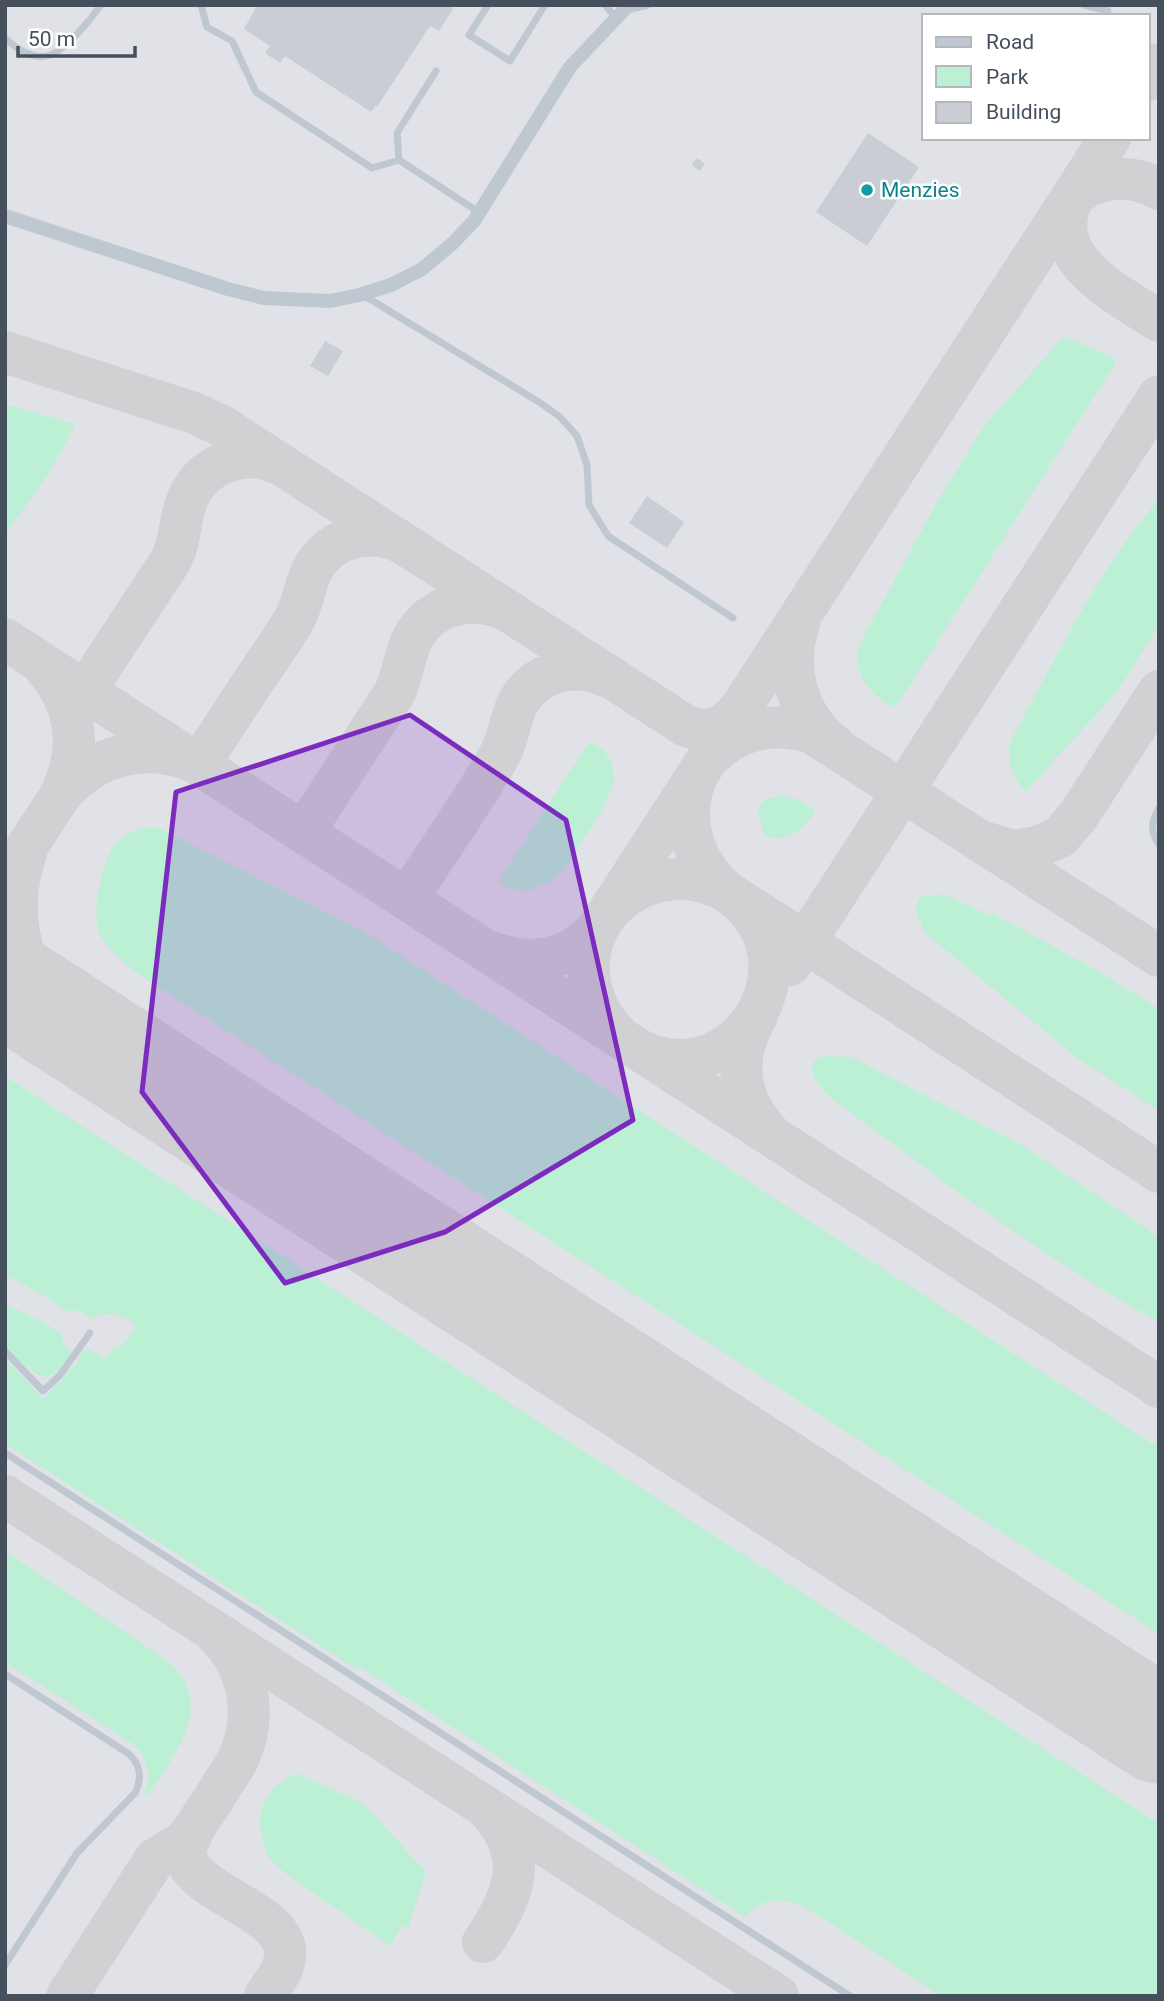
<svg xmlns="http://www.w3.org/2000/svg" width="1164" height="2001" font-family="Roboto,sans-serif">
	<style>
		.airport { fill: #e1e2e7; fill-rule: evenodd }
		.green { fill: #bcf0d5 }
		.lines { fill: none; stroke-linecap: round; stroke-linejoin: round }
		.taxiway { stroke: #d1d1d4; stroke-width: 42 }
		.runway { stroke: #d1d1d4; stroke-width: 107 }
		.building { fill: #cbcdd4 }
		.lane { stroke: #bfc8d1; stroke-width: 7 }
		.street { stroke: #bfc8d1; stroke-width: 14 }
		.marked { fill: #7b2cbf; fill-opacity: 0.2; stroke: #7b2cbf; stroke-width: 5; stroke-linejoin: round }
		.culture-dot { fill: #0f9aa8; stroke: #fff; stroke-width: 2.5 }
		.labels { text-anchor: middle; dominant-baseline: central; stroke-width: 5; stroke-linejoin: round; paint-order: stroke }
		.culture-label { font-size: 21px; fill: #0d838f; stroke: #fff; text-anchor: start }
	</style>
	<rect width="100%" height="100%" fill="#f1efef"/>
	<path class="airport" d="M5,5h1154v1991h-1154zM924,16h224v122h-224z"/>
	<path class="green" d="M1068,338l44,19 4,5 -220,345c-26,-7 -44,-37 -37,-62l81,-148 45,-72 76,-86z
		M5,404l70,20c-18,40 -44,76 -70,110z
		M1159,499v126l-42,67 -92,100c-13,-17 -21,-33 -13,-54 45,-81 86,-168 147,-239z
		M589,742l15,8 8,14 2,17 -12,29 -39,61 -14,11 -21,9 -17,-2 -13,-7z
		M778,796c16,1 27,4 37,16 -11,17 -30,33 -51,23l-6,-25 6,-10z
		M142,828h17l204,103 796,517v186l-1030,-666c-11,-11 -26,-23 -31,-38 -6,-20 4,-68 16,-85 7,-9 18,-13 28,-17z
		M945,894l45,22 2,-3 110,60 57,36v102l-83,-54 -151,-124c-5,-14 -14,-22 -5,-36z
		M831,1056l20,1 169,87 139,93v85c-118,-65 -225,-147 -332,-227l-13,-17 -2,-14 6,-6z
		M5,1076l1154,748 -1,172h-217l-126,-83c-27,-15 -47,-20 -70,4l-387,-251 -2,3 -351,-225v-86l38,41 32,-34 8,-14 6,-2 16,10 10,-13 6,1 14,-19 -2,-6 -18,-8 -9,1 -5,-2 -8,6 -13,-8h-12l-55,-33 -4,-1 -4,4z
		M5,1303l45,23 12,9 2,9 7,9c-23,45 -43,16 -66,-8z
		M5,1551l160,108c54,42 10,96 -18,137l-3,-2c8,-19 4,-35 -11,-50l-128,-82z
		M296,1773l67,30 63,69 -17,53 -2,3 -5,-3 -12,21 -104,-72 -16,-15 -5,-10 -6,-29 5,-18 10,-15z"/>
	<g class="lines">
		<path class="taxiway" d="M1148,80l11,-16
			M1074,195c-32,63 42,98 85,126
			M1070,201c23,-26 60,-28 89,-12
			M5,352l189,61 26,12 466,301c24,9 40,1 55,-19
			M799,624c-15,44 -2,92 35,121
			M5,639l1154,748
			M44,667c35,40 38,84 16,129
			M85,691l86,-131c10,-19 8,-38 15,-57 13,-38 57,-56 93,-39
			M714,753c28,-26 63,-31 98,-20l347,223
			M695,781c-15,41 -1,82 31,110
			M304,832l91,-140c7,-16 9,-32 15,-48 15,-37 58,-50 93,-35
			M987,843l26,8 24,-4 23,-10 18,-21 81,-125
			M26,853c-17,48 -11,104 22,144 17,21 41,37 62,54
			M5,880l55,-84c34,-42 88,-56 139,-32 21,-31 41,-63 62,-94 11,-16 23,-33 33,-50 13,-23 10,-48 31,-67 20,-19 50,-22 75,-11
			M732,895c93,73 -5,212 -103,149 -14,-10 -26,-25 -33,-41 -35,-85 61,-157 136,-108 52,34 104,67 156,101l271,176
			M407,899c30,-47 64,-94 92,-143 13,-22 10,-49 30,-68 21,-20 53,-24 79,-11
			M494,953c39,14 76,6 104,-25l512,-790
			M790,965l369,-569
			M5,996l19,5 37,18
			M757,1016c-24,39 -20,81 10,114
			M5,1496l773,500
			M218,1637c33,33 40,84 18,126 -7,12 -16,24 -23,37 -12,18 -27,36 -28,58 16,41 112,55 99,105 -3,12 -13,23 -19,33
			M483,1942c31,-46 48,-85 5,-132
			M67,1996l88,-137 28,-17 11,-13"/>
		<path class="runway" d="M5,983l1154,747"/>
	</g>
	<path class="building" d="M257,5h190l6,4 -14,22 -9,-5 -53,81 -1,-2 -5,7 -86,-56 -5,7 -15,-10 5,-7 -26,-17z
		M868,133l51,34 -52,79 -51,-34z
		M697,158l8,6 -5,7 -8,-6z
		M325,341l18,10 -15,25 -18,-10z
		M647,496l37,26 -17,26 -38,-25z"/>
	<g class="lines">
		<path class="lane" d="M201,5l6,22 25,14 24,51 116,76 27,-8 81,53
			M488,5l-19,30 41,26 35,-56
			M605,5l11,13
			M1084,5l24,6
			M623,11l25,-6
			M5,38c10,10 29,23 45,17 16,-5 41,-36 51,-50
			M399,160l-2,-27 39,-62
			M363,295l176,107 21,15 17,19 10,29 2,40 19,31 125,82
			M1159,808c-7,13 -10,23 0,36
			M5,1351l38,40 17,-16 30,-42
			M5,1453l845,543
			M5,1674l124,80c12,11 13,25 6,39l-58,60 -72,112"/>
		<path class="street" d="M5,216l223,73 36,9 66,3 29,-6 32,-10 31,-16 31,-26 21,-22 96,-154 53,-56"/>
	</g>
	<path class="marked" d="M410,715l156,105 67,300 -188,112 -160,51 -143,-191 34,-300z"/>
	<circle class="culture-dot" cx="867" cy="190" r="7"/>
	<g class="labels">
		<g class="culture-label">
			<text x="881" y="190">Menzies</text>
		</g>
	</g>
	<rect width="1164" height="2001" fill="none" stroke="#46505d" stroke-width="14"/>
	<rect x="922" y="14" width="228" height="126" fill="#ffffff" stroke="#b5b9be" stroke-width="2"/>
	<rect x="936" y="37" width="35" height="10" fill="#bfc8d1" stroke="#b5b9be" stroke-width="2"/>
	<text x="986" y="49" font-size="21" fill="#46505d">Road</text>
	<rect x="936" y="66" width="35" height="21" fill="#bcf0d5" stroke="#b5b9be" stroke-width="2"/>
	<text x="986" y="84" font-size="21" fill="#46505d">Park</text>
	<rect x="936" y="102" width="35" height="21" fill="#cbcdd4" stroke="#b5b9be" stroke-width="2"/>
	<text x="986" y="119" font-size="21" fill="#46505d">Building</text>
	<path d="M18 46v10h117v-10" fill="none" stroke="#46505d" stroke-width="3.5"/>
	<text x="28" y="46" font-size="21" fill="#46505d" stroke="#ffffff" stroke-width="5" paint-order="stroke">50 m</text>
</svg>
